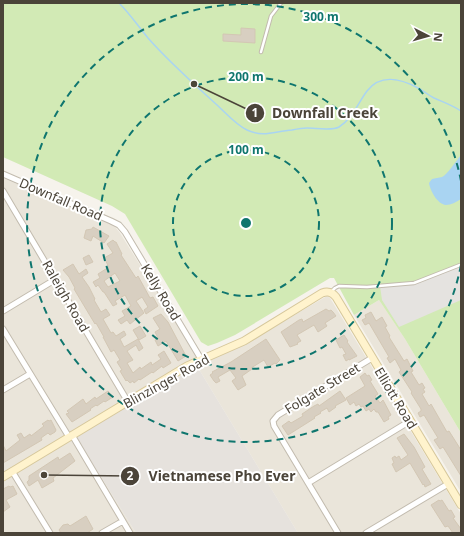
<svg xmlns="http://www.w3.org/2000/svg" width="464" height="536" font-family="'Noto Sans',sans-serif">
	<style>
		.residential { fill: #eae5da }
		.industrial { fill: #e6e2dd }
		.green { fill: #d2eab5 }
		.parking { fill: #e5e3e0 }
		.water { fill: #a9d4f2 }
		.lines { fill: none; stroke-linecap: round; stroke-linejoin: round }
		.stream { stroke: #a9d4f2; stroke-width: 1.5 }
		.building { fill: #d8cfc1; stroke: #d3c7b4; fill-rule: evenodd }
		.lane-casing { stroke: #c2bbae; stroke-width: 4.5 }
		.street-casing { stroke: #c2bbae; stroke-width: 7 }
		.secondary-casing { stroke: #d6c79b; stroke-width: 9 }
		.lane { stroke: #fff; stroke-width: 2.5 }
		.street { stroke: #fff; stroke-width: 5 }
		.secondary { stroke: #fff3cd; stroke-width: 7 }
		.ring { fill: none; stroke: #0f766e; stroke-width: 2; stroke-dasharray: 7 5 }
		.labels { text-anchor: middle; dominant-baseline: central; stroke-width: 4; stroke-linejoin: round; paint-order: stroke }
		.street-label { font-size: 13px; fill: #4b4439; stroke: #fff }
		.centre { fill: #0f766e; stroke: #fff; stroke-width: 2 }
		.ring-label { font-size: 12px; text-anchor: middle; font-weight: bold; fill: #0f766e; stroke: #fff; stroke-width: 4; stroke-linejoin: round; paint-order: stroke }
		.leader { fill: none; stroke: #4b4439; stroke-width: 1.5 }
		.callout-dot { fill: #4b4439; stroke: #fff; stroke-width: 1.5 }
		.mark-label { font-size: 12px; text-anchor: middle; font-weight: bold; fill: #fff }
		.callout-label { font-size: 14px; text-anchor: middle; font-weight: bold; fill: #4b4439; stroke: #fff; stroke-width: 4; stroke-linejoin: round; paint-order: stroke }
	</style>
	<rect width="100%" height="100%" fill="#f6f3ec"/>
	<path class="residential" d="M3,178l107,46 6,4 4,5 80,128 45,-17 82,-48 3,2 131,216v19h-163l-101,-167 -121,71 60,96h-133z
		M379,300l26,39 56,94v59l-107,-177z"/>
	<path class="industrial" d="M197,366l101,167h-162l-60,-96z"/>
	<path class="green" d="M3,3h458v430l-56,-94 -26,-39 -25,15 -20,-37h-4l-95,57 -18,8 -9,3 -7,-4 -76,-128 -13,-8 -109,-49z"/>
	<path class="parking" d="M461,265v35l-62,27 -17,-27 -2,-14 34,-3z"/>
	<path class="water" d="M461,155v44c-5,3 -10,6 -15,6 -9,-1 -16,-15 -17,-22l3,-4c3,-1 7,-1 10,-2 5,-2 14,-16 19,-22z"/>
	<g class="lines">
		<path class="stream" d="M119,3c11,11 19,23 29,35 21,24 45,45 69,67 9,8 19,20 30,25 17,8 28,1 45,0 5,-1 10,-2 15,-2 9,0 25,3 32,-1 14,-9 19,-24 28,-36 14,-18 34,-12 51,-3 6,3 10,7 16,10 9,4 18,7 27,13"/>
	</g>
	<path class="building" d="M241,28l14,1v14l-32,-2v-7l18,1z
		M93,227l16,9 -5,7 -11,-7 -2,5 -7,-3 2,-8 6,-1z
		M113,240l2,2h1l6,12 -1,1 15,23 2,-2 12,22 3,-1 5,9 -12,8 -2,-4 4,-3 -6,-10 -6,4 8,12 -14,11 -3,-4 -6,4 -3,-4 7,-4 -3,-5 9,-5 -6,-11 -10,6 2,3 -4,2 -9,-14h-1l-5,-7 -2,2 -3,-5 7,-4 -2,-4 11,-7 -5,-9 9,-5 -6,-9zM115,273l5,8 -12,6 -4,-6z
		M89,255l4,7 -7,3 -3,-7z
		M73,264l6,10 7,-5 2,4 -6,4 7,10 6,12 -1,1 7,12 5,-3 4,6 -7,4 8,14 2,-1 3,4 8,-5 2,4 -6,4 4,8 14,-8 5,9 -4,3 -3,-6 -9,6 6,9 -6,3 6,10 7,-6 1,2 10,-7 1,3 9,-6 -3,-4 6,-4 7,12 -8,5 -1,-2 -9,7 -1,-1 -12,8 -1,-1 -5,4 -1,-2 -3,2 -3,-3 -1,1 -6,-10 2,-1 -5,-8 3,-2 -6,-10 -3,2 -8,-15h1l-8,-14 -1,1 -21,-35 1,-1 -6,-11 -6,-7z
		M326,309l3,2 2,-1 2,2 3,4 -11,7 2,3 -9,6 -4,-7 -17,10 4,6 -4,2 1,1 -8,3 -9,-15 18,-12 3,-1 1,3z
		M371,312l5,9 6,-4 5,9 -2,1 5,9 -1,1 15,24 3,-2 6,12 -2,1 8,13 3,-2 3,5 -2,1 2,3 -3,2 7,12 2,-2 16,28 2,-1 12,19v26l-18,-29 -3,2 -6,-9 4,-2 -14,-23 -4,2 -2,-4 3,-2v-2l-10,-16 1,-1 -13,-20 2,-2 -6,-11 -5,4 -3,-5 2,-1 -20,-34 -4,2 -3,-5 4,-2 -1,-3z
		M161,314l7,8 18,34 -8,5 -12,-20 -8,5 -3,-6 3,-2 -3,-6 5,-3 -7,-11z
		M140,326l6,10 -7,4 -6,-10z
		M344,335l4,6 -1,1 10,14 -8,4v-1l-3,2 -3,-6 3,-1 -4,-7 -2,1 -4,-8z
		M266,339l14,21 -4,4 -1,-1 -7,4 -4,-7 -13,8 1,1 -10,7 4,9 -8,5 -6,-9 4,-3 -6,-8 -12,7 2,4 -4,2 -2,-2 -4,-6 3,-2 -1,-1 19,-10z
		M365,373l2,3 2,-1 3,5 -2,1 8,13 -3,2 5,7 3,-3 8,15 -3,2 1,2 -5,3 -6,-10h-2l-2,-3 -3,3 -2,-3 -3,2 -3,-5 -2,1 -2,-3 -3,2 -2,-4 -4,3 -4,-7 19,-12 -5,-9z
		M108,391l5,6 -8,5 -1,-1 -7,5 -1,-1 -6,4 1,1 -19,12 -6,-8 3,-1 -2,-2 16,-12 3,5 9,-7 1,2z
		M340,391l6,9 -11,6 1,1 -7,5 -2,-4 -7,4 1,1 -7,4 1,1 -27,17 -6,-9 7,-5 2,2 12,-7 -1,-2 12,-8 4,-2 1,2z
		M48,420l1,1 2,-1 5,10 -1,2 -5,3 -2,-2 -7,5 1,2 -39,23v-18l3,6 14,-11 -3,-5 4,-2 3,5 6,-4 1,2 13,-10 -2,-2z
		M404,434l10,13 11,20 -3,2 9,15 -6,3 -1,-3 -1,1 -13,-22 -14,9 -4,-8 2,-1 -2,-5 3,-2 1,2 3,-2 2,4 7,-5 -11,-17z
		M70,453l5,8 -22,17 1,3 -12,7 -4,-8 -9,6 -2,-4 2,-2v-4l29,-19 1,3z
		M9,486l1,1 3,-1 4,8 -11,6 4,7 -7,5v-23z
		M439,500l1,1 2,-1 7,11 2,-1 4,7 -2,1 8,11v3l-8,1 -5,-7 -3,1 -14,-22z
		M86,516l7,13 -6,4h-26l-2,-3 4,-5 5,-1 2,2z"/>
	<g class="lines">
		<g class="lane-casing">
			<path id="lane" d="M261,52l10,-36 10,-13
				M331,292l4,-4 4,-2 28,1 47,-4 46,-18"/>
		</g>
		<g class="street-casing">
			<path id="street" d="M3,174l108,47 8,4 6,7 76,127
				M3,191l125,211
				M3,311l53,-32
				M3,329l66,108
				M3,390l27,-16
				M72,435l58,98
				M12,471l38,62
				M308,483l102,-62
				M102,533l21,-12
				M338,533l-64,-107 -1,-5 5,-6 94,-57
				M366,533l82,-49"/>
		</g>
		<g class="secondary-casing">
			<path id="secondary" d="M3,477l184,-111 57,-25 78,-48c6,-2 10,-1 14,4l125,208"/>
		</g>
		<use href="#lane" class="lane"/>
		<use href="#street" class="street"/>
		<use href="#secondary" class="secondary"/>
	</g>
	<g class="ring">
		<circle cx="246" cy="223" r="73"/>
		<circle cx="246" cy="223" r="146"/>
		<path d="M461 265A219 219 0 1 1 461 181"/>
	</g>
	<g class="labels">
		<g class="street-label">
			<text transform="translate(61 199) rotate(23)">Downfall Road</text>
			<text transform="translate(161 292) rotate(59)">Kelly Road</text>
			<text transform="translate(66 296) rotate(60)">Raleigh Road</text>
			<text transform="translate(166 381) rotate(-29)">Blinzinger Road</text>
			<text transform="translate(322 388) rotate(-31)">Folgate Street</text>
			<text transform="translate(396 398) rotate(59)">Elliott Road</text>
		</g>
	</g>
	<circle cx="246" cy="223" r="6" class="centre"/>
	<g class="ring-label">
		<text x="321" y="21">300 m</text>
		<text x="246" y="81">200 m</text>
		<text x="246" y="154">100 m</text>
	</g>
	<path class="leader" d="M194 84L255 113M44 475L130 476"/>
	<g class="callout-dot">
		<circle cx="194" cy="84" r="4"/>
		<circle cx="44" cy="475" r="4"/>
		<circle cx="255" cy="113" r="10"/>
		<circle cx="130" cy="476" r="10"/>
	</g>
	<g class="mark-label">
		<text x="255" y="117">1</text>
		<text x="130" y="480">2</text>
	</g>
	<g class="callout-label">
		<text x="325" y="118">Downfall Creek</text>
		<text x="222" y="481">Vietnamese Pho Ever</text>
	</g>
	<rect width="464" height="536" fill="none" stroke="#4b4439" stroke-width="8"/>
	<g transform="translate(428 36) rotate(96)" stroke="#ffffff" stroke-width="3" paint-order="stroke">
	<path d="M0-3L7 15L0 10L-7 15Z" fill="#4b4439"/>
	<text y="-6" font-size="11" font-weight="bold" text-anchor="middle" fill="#4b4439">N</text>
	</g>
</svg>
